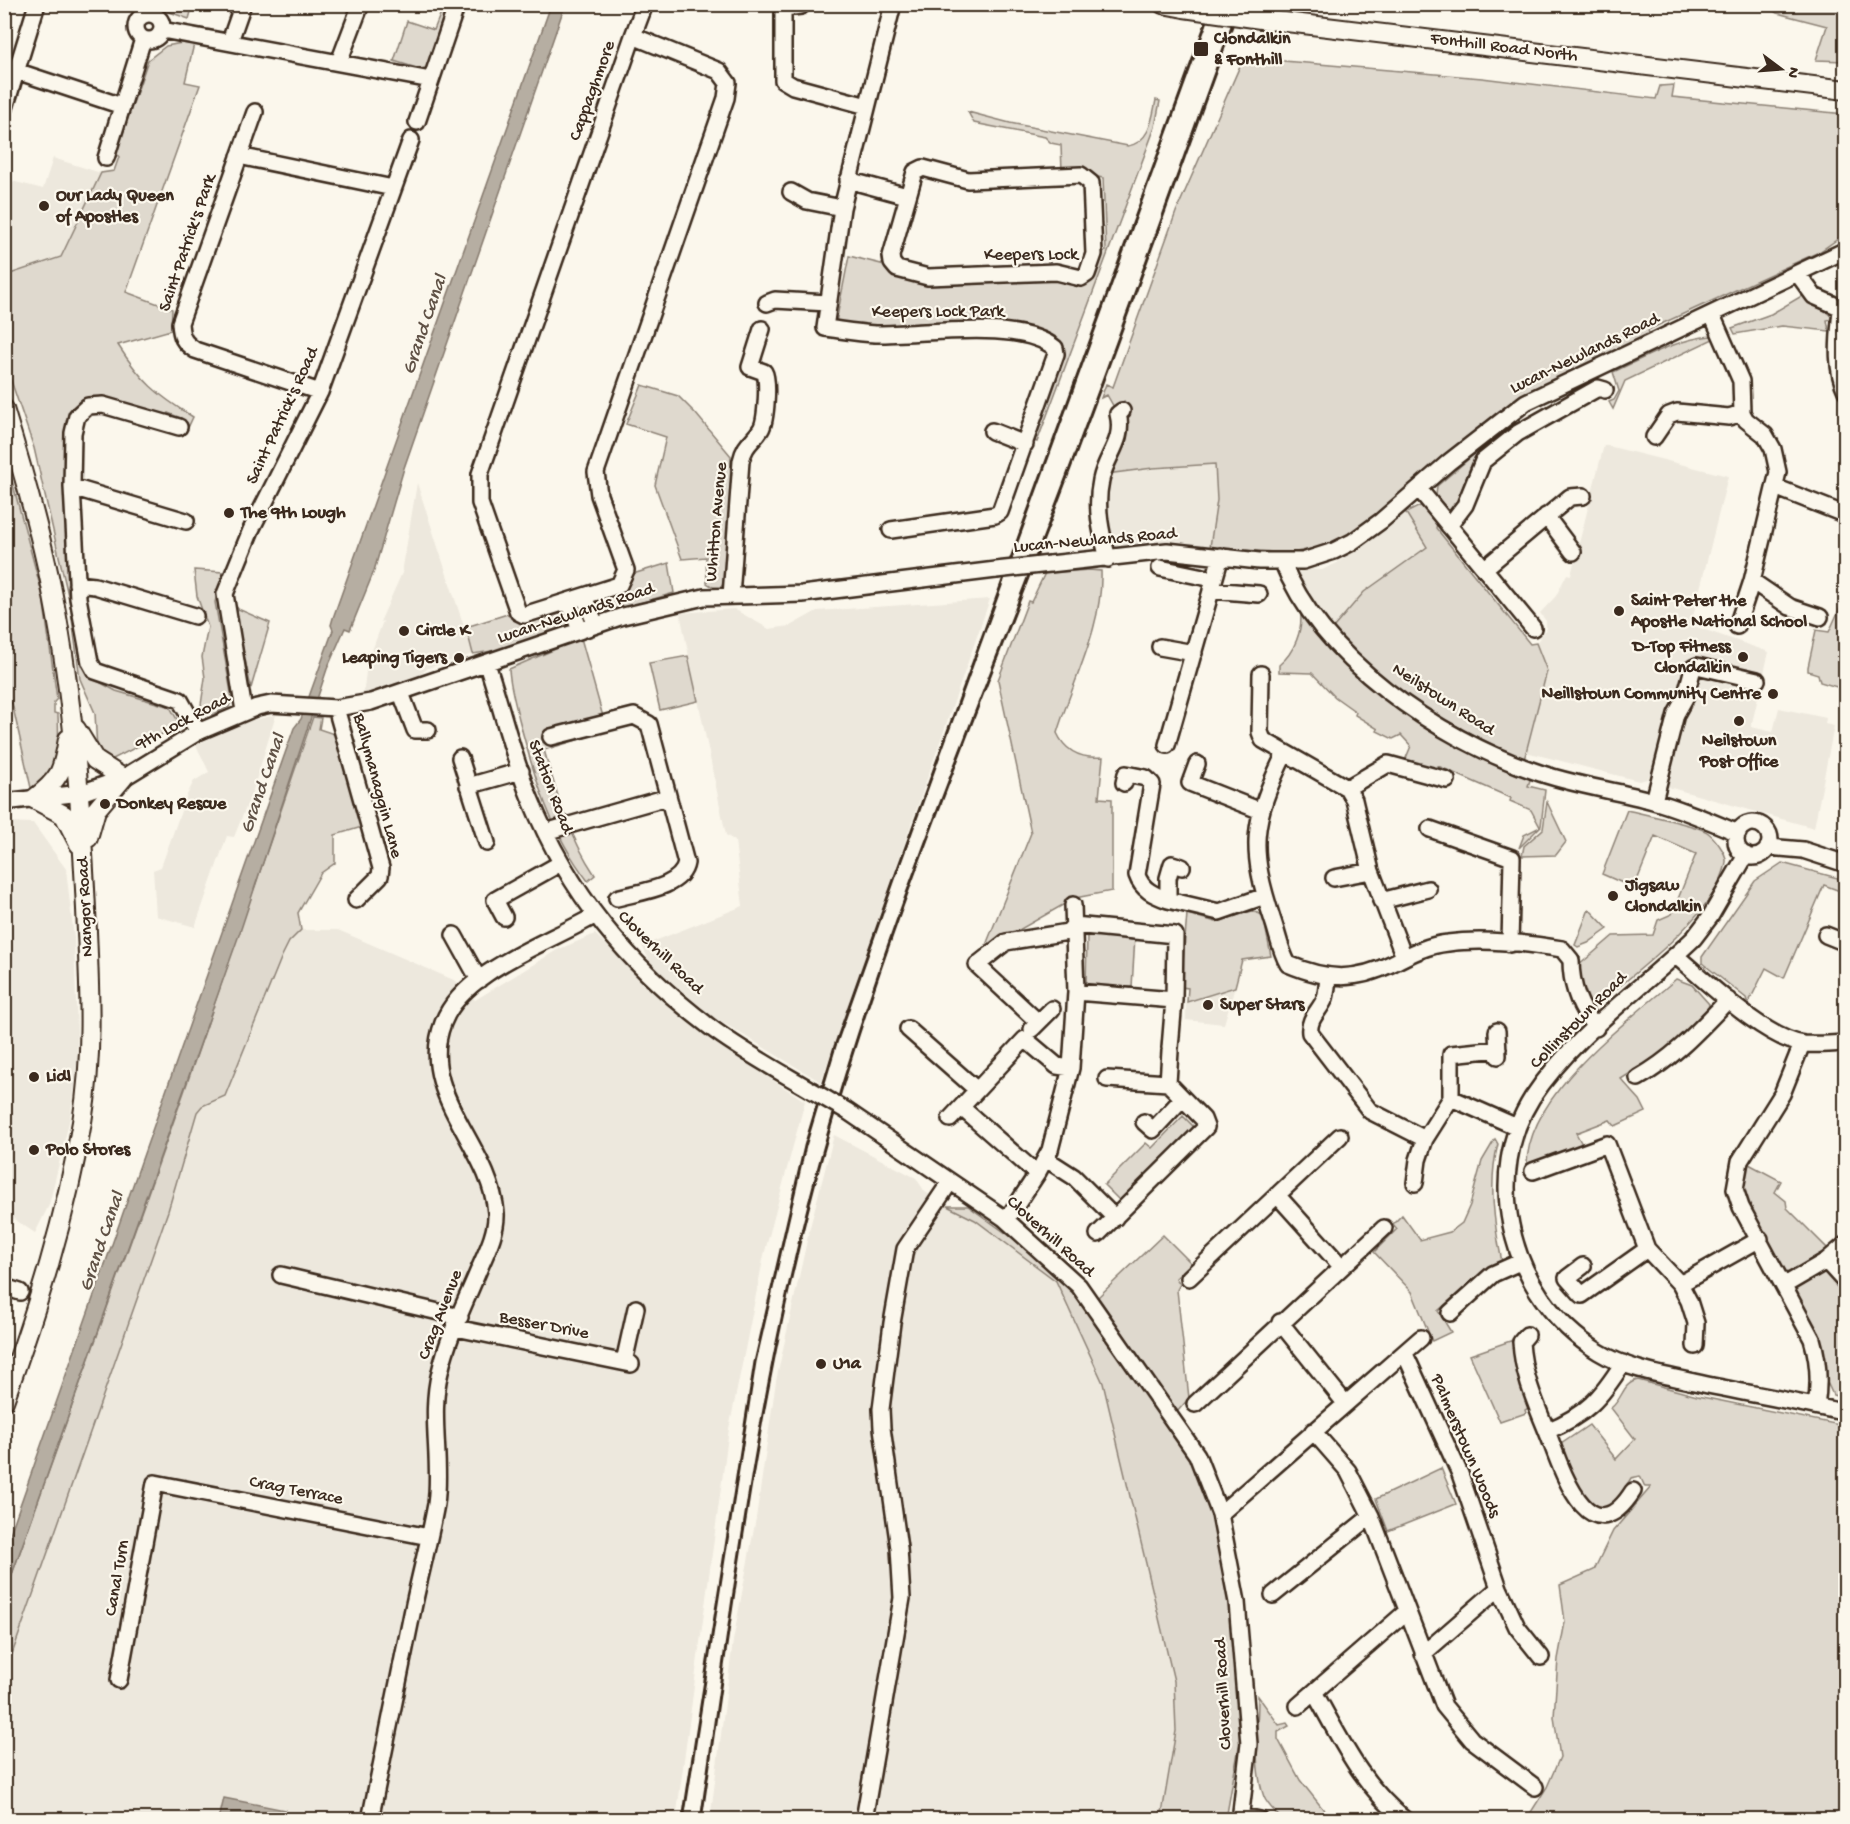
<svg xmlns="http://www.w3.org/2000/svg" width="1850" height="1824" font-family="'Gochi Hand',sans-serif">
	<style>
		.built { fill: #ede8dd }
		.green { fill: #dfd9ce; stroke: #8d8276; stroke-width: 1.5 }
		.water { fill: #b6aea2; stroke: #85796d; stroke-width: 1.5 }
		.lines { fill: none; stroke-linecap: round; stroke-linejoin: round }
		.minor-casing { stroke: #3b2a1e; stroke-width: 20 }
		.major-casing { stroke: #3b2a1e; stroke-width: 22 }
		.minor { stroke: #fbf7ec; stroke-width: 15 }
		.major { stroke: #fbf7ec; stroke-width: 18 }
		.rail { stroke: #3b2a1e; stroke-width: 3 }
		.minor-bridge-casing { stroke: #3b2a1e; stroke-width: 20; stroke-linecap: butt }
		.major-bridge-casing { stroke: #3b2a1e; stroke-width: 22; stroke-linecap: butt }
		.minor-bridge { stroke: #fbf7ec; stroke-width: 15 }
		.major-bridge { stroke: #fbf7ec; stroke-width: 18 }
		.poi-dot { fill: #3b2a1e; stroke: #fbf7ec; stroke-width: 2 }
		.labels { text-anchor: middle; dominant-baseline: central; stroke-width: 4.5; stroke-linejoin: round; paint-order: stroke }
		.poi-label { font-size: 18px; font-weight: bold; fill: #3b2a1e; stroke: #fbf7ec; text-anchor: start }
		.street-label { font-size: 18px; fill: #3b2a1e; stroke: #fbf7ec }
		.water-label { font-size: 20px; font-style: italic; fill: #605246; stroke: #fbf7ec }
	</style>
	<rect width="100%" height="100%" fill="#fbf7ec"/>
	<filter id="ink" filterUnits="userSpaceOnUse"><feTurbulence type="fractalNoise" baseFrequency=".0167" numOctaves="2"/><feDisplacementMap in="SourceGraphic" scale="12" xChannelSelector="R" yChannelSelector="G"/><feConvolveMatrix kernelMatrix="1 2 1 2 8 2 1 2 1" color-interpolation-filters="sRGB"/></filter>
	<g filter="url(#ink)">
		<path class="built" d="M53,158l48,15 -40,84 -56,19 -1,-97 39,10z
			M1604,445l124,31 -37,149 78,27 -18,75 22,5 6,-24 47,10 -1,6 9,2 -20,102 -146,-41 5,-20 -4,-1 25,-79 -15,8 -7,-1 -20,78 -5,7 -8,2 -113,-29 21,-81 -11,-28 10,-13v-9l-6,-8 16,-17 11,-22 4,1z
			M1215,463l2,37 -7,47 -51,-5 -45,6 -5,-4 -7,-30 4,-40z
			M417,483l56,171 -45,14 -15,13 -53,16 4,-9 3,-24 16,-43 -3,1 22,-49z
			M1406,513l21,33 -63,46 -31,36 -26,-30 -12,-22 7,-7 20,1 15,-7z
			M990,599l-169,483 -111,-67 -59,-51 -9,-18 101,-40 -8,-65 -9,-6 -46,-222 54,-4 35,20 21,-3 27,-15z
			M276,715l-23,75 -19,47 -7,-1 -32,91 -39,-11 -3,-46 8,-3 25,-70 8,-16 15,-9 -13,-27 48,-23z
			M5,822l28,1 33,46 8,69 4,126 -8,54 -21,87 -14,28 -30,-20z
			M301,930h37l118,51 19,19 82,-50 38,-16 56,55 58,50 96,62 -41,154 -35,174 -53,390 -671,1v-146l163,-463 29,-100 60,-97 32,-72z
			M1235,987l-11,37 -38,-4v-18z
			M834,1135l82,43 9,14 50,28 81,61 47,102 71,298 2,50 -15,88 -451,1 23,-179 23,-123 20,-137 34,-154z"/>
		<path class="green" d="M161,5h32l-4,14 -22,-8z
			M444,5h7l-22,62 -9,2 -26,-8 13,-40 27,9z
			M1764,5h81v56l-29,-1 11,-34 -50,-13z
			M182,43l12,1 -9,38 15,3 -74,207 46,17 -1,21 -53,15c23,36 39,50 75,72l-7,15 -5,-14 -13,-5 -4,5 -84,-10 -6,176 14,92 28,15 54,16 10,18 -67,34 -12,-2 -4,-7 -2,-37 -15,-34 -10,-75 -36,-156 -29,-85 -1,-87 57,-19 40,-84 13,-2 5,-14 -3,-4 32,-93 18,-14z
			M1243,59l14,4 2,-4 223,19 174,21 4,-13 14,-1 -2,12 173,17v120l-26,18 -171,78 2,7 -151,74 -134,113 -34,21 -40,8 -76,-5 -5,-1 7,-47 -2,-36 -62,4 -47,6c17,-29 29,-38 18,-73l-9,8 -8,-14 -6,3 5,-14 7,3 63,-175z
			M1156,100l4,1 -5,26 -118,315 -6,-2 29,-84 -19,-20 -173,-6 -32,-8 13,-66 36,9 9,11 40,9 1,-3 122,-5 20,6 22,-31 7,-1 -3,-73 -41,-7 -1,-26 -10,-2 -6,-6 -71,-14 -6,-11 42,11 118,23c22,-4 24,-27 28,-46z
			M1805,294l26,22 1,3 -5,1 2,11 -47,-5 -47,8 -3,-6 39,-14z
			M1711,336l2,3 -88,42 -12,28 -4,-7 5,-2 5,-9 -6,-19c31,-14 64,-33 98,-36z
			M642,385l36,11 18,18 35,42c-1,20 0,121 -10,131h-8l-6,-4 -1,-26 -24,2 -27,-74 11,-48 -40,-13z
			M1485,445l2,5 -15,13 -17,44 -6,4 -13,-15 1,-10z
			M4,451l39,146 14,102 -3,3v11l4,1c1,30 4,60 -27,74l-19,-85 -7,2z
			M1420,506l5,2 12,15 -1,5 94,116 6,-1 11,28 -23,89c-70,-33 -141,-70 -191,-132l31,-36 63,-45 -21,-34z
			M669,563l5,30 -75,22 -5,-7 5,-10 28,-13 6,-11z
			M194,570l29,2 -8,30 17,96 -3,9 -17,8 -11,-6v-4l4,-27 -3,-21 6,-30 -11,-31z
			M1089,570l12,1c2,56 -28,109 -44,162 9,20 25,26 46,24l-4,41 13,1v92l-37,7 -91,52 47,-117 -33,-153 30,-79 3,1 14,-29z
			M1845,597v87l-5,4 -20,-6 -2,-8 -10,-3v-4l8,-37 13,2z
			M233,602l5,7 32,14 -19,65z
			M1300,609l51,58 180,110 -3,9 17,4 -4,36 -22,22 5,-13 16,-8 -9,-17 -21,-9 1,-3 -73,-32 -3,5 -27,-8 -2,-5 5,-12 -10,-11 -8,4 -16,-8 1,-2 -23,-14 1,-3 -21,-15 -23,-24 -33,-1v-7c15,-12 25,-36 21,-56z
			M514,612l5,8 11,2 39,-10 4,12 -62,24 -38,6 -7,-27z
			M581,638l26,93 -63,19c13,45 25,86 51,125l-7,6c-37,-48 -54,-104 -69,-162 -4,-16 -9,-33 -10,-50z
			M688,656l10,45 -38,9 -11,-47z
			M313,717l8,1 -2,11 18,6 25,92 -27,8v28l-14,10 -23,40 3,17 -12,12 -7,14 -57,140 -23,10 -5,6 -29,99 -163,463v-80l179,-502z
			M1547,802l19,40 -10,13 -34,1 2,-10 19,-17z
			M1627,810c15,4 70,15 80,22 7,5 20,21 19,30 -7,50 -98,117 -135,147l-12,-31 -1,-12 35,-30 40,-1 5,-15 14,-6 24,-60 -41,-18 -21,52 -32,-14z
			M1782,863l63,17v13l-21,-8 -40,93 -18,-10 -18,36 -2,-6 -44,-35v-6l53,-76z
			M1589,909l19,20 -20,14 -10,4 -3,-2z
			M1252,911l11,4 8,41 -29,4 -7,27 -48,15 1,-14 -7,-1 6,-73 29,8z
			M1087,935l48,1 -3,51 -46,-1z
			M1676,979l16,6 17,19 -2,10 -60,58 -9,-4 -17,11 19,21 6,12 -31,14 -5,-6 -34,13 8,15 -57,19c-2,-71 99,-144 149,-188z
			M1183,1116l11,11 -74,74 -16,-16 42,-42 6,5z
			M1495,1139l3,5c-10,38 -4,80 4,118l-30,19 -34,30 13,21 -19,9 -20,-49 -38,-40 23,-23 -4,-5 9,-9 18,25 30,-8 12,-9 8,-18 12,-44z
			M1747,1163l34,18 -6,11 11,9 1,7 40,40 7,29 11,13v108l-12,-3 -7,-15 -2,-20 -31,-79 -19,-27 -30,-57 -2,-17z
			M947,1206h21l71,51 38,36 115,166 21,58 17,83 12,130 -16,89h-65l15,-88 -2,-50 -71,-298 -47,-102 -81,-61z
			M1163,1235l28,28 -15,15 4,6 -3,6 12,108 -12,14 -79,-115z
			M1513,1340l6,41 11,26 -5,3 1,3 -26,9 -30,-67z
			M1638,1380l59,16 148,30v393l-319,1 21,-33 13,-30 -6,-40 4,-58 7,-37 -5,-37 34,-15 19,-39 38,-44h-6l-5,-11 -9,2 -19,32 -20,-4 -17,-25 -14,-37 28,-19 27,34 19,-20 -24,-31c12,-9 11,-25 27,-28z
			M1441,1468l15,36 -68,27 -12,-32z
			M1258,1696l21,29 8,-2 2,3 -11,6v7l22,41 31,39h-50c-5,-7 -13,-13 -17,-22 -11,-31 -6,-69 -6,-101z"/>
		<path class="water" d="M551,5h14l-161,463 -30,103 -24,59 -5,-2 -18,41 -87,263 -235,662v-46l289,-820 7,-9 32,-89 -2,-5 2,-7z
			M224,1798l61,12 -2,9h-64z"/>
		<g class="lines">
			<g class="minor-casing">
				<path id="minor" d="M783,4v76l10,6 74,20
					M784,8l17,-2
					M136 27a13 13 0 1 1 26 0a13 13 0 1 1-26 0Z
					M162,30l269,50
					M633,36l86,35 9,12 -2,15 -130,374 3,23 27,75 -7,15 -95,30 -6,-3 -38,-109v-29z
					M633,36l12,-32
					M230,41l13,-37
					M339,62l22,-58
					M4,67l118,39
					M4,111l33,-107
					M255,112l-75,211c1,14 3,19 15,27l125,42
					M417,122l40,-118
					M239,156l154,32
					M106,158l37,-119
					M923,168l45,12 113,-5 10,8 3,71 -7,20 -6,4 -25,-6 -128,5 -31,-8 -5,-6 -1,-7 24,-84z
					M848,180l59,16
					M791,192l16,9 35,7
					M1798,274l16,22 32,14
					M767,303l8,-3 53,3
					M1841,309c-2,26 -7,58 5,82
					M1712,315l29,66 1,32 4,7 19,15 8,14 5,23 -26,109 -15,45
					M179,427l-76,-22 -15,1 -11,10 -4,17 -1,54 6,111 12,64 5,9 85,29 18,32
					M992,431l33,13
					M1654,437l15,-22 8,-3 52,5 13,-4
					M72,487l114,34
					M1775,487l71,28
					M1419,489l114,139
					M1546,516l27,36
					M1449,526l16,-21 18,-44 35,-28 80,-45 7,2
					M891,530l104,-15 5,-3 56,-158 -1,-6c-36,-30 -133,-13 -180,-14 -17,-1 -34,-4 -50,-6l17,-120 51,-204
					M1108,559c-7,-27 -13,-51 -7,-79 5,-25 24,-39 17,-66l4,-3
					M1282,561c39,98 156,177 252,210 38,14 80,19 119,30 29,8 57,20 85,32
					M1050,564l117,-13 92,10h44l31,-10 18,-9 29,-21 68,-59 77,-60 320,-152
					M1160,568l53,11
					M1484,569l86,-72 13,-1
					M1752,581l38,26 30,10
					M77,584l18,2 100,30
					M1211,590l48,4
					M731,596l10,-135c4,-18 12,-19 20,-32 5,-8 8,-49 3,-57l-14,-5 12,-38
					M584,597l12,28
					M569,602l11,28
					M1160,647l34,6
					M487,664c15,44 25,91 43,134 39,96 98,167 180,229 32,24 67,43 101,63
					M1261,674l-1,58 3,8 84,48 7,12 17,71 33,86
					M401,693l14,37h13
					M336,708l45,160 -1,8 -24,24
					M244,711l-19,-117 26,-64 69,-138 91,-252
					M551,737l83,-21 15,8 37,139c-4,25 -48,29 -69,35
					M1167,745l54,-189
					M1285,753c-34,70 -36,95 -12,168 5,14 7,29 15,43 38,16 67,18 105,-1 17,-9 35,-18 55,-20 36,-5 78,0 114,6l9,11c0,26 8,48 25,68
					M460,758l27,85
					M1197,764l-7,19 71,28
					M1124,783l2,-9 20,4 6,6 -15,91c5,15 17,20 31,25
					M468,786l53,-15
					M1347,788l41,-24 59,16
					M1654,801l22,-87 9,-16 8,-30 4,-2 60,14
					M4,802l77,-9 42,-15 75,-46 59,-25 14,-3 65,4 35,-6 252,-86 81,-19 98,-3 194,-24
					M1736 840a17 17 0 1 1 34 0a17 17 0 1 1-34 0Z
					M1430,829l82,29 -2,86
					M545,832l123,-35
					M1768,847l35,3 43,14
					M1746,855l-36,62 -16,21c-53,51 -122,99 -162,160 -24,38 -30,84 -21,127 10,52 42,99 88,127 28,17 63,23 95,30 50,11 101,19 152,31
					M1182,867l-10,-3 -4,14v22l51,12 46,-16
					M1334,878l37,-7
					M1381,901l47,-12
					M504,917l-9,-17 66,-37
					M454,935l25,45
					M1826,935l20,8
					M1676,956c29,24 90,84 128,88 13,1 28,0 42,-1
					M1328,978c-1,6 -1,14 -3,20 -5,13 -17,20 -15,35l60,78 55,28
					M1038,1022l-61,-57 29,-23 62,-10 6,-7 101,10 -1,65 -98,-8
					M908,1029l69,61
					M1032,1029l20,-20
					M1497,1031l1,25
					M1802,1044l-20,50 -42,67 -5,28 6,18 71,132c7,23 8,43 4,67
					M1170,1048l4,-48
					M1638,1078c36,-20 61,-48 90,-78
					M1107,1079l61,4 2,-32
					M1451,1098l66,29
					M962,1108l75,66
					M847,1111l157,107 75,68 118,169 23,59 17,88 12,142 -9,76
					M950,1119l75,-80 32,27 14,2
					M1144,1122l9,8 29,-31
					M1046,1159l28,18 41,41
					M1533,1171l74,-27 40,105 33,35 9,17 7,22 -1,23
					M1415,1183l3,-23 7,-21 26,-41v-44l47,-5
					M1277,1195l64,71
					M1004,1218l8,-6 25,-38 13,-24 21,-82 5,-76 -3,-87
					M1098,1234l108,-107 -3,-8 -35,-36
					M1826,1261l20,22
					M1583,1266l-16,12 15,17 65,-46
					M281,1275l179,42
					M1189,1278l151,-142
					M1680,1284l80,-45
					M1785,1285l41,-24 20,-17
					M4,1287l16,5
					M1450,1313l43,-39 27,-12
					M1280,1322l65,81
					M456,1328l175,36
					M1527,1335l-6,7c2,35 16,64 29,97 13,35 41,118 83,52
					M1405,1354l55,120 39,114 18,39 24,30
					M624,1362l12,-54
					M1195,1404l189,-176
					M1313,1431l35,40 23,45 73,190 28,34 63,47
					M1547,1431c39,-16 54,-33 76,-68
					M1220,1514l201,-176
					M1273,1595l98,-79
					M1423,1654l76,-66
					M119,1680l36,-197 274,54
					M1314,1692c28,49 46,91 91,128
					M1298,1706l108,-94
					M1241,1816l19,4
					M370,1820c15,-72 30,-144 44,-216 7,-33 16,-66 22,-100 6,-43 -7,-89 4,-132 8,-36 26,-71 40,-105 7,-16 17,-36 16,-54 -5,-67 -80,-120 -53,-190 19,-52 105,-80 151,-107
					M864,1820l38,-222 -3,-50 -17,-120 -1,-19 11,-86 13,-74 45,-67"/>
			</g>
			<g class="major-casing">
				<path id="major" d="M1163,4l21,4
					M1261,19l585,71
					M4,409c19,62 37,124 49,187 20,103 28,208 33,313 3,70 8,143 -4,213 -16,96 -45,187 -78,279
					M76,729l19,31 28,18 -27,32 -8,28
					M68,739c-5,32 -8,40 -34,60l30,16 15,29"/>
			</g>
			<use href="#minor" class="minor"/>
			<use href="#major" class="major"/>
			<path class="rail" d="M683,1820l72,-458 50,-216 30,-100 62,-175 316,-867
				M701,1820c30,-205 55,-412 107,-612 58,-228 149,-447 234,-666 69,-178 132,-358 198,-538"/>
			<g class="minor-bridge-casing">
				<path id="minor-bridge" d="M996,570l54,-6
					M811,1090l36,21"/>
			</g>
			<g class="major-bridge-casing">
				<path id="major-bridge" d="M1184,8l77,11"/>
			</g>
			<use href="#minor-bridge" class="minor-bridge"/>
			<use href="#major-bridge" class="major-bridge"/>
		</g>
	</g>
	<g class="poi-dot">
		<rect x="1193" y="41" width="16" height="16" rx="3"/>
		<circle cx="44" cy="206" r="6"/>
		<circle cx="229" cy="513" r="6"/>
		<circle cx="1619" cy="611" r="6"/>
		<circle cx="404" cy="631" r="6"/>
		<circle cx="1743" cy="657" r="6"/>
		<circle cx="459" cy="658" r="6"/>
		<circle cx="1773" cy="694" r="6"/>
		<circle cx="1739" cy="721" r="6"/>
		<circle cx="105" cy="804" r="6"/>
		<circle cx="1613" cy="896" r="6"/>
		<circle cx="1208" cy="1005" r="6"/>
		<circle cx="34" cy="1077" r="6"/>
		<circle cx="34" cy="1150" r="6"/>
		<circle cx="821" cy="1364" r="6"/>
	</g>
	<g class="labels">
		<g class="poi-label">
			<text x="1214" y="39">Clondalkin<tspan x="1214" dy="21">&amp; Fonthill</tspan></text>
			<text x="56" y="196">Our Lady Queen<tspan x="56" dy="21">of Apostles</tspan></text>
			<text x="241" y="513">The 9th Lough</text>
			<text x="1631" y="601">Saint Peter the<tspan x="1631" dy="21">Apostle National School</tspan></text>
			<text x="416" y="631">Circle K</text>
			<text x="1731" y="647" text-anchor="end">D-Top Fitness<tspan x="1731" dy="21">Clondalkin</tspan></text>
			<text x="447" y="658" text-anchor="end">Leaping Tigers</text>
			<text x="1761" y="694" text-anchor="end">Neillstown Community Centre</text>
			<text x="1739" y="741" text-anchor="middle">Neilstown<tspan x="1739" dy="21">Post Office</tspan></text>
			<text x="117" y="804">Donkey Rescue</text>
			<text x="1625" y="886">Jigsaw<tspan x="1625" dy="21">Clondalkin</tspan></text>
			<text x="1220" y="1005">Super Stars</text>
			<text x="46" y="1077">Lidl</text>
			<text x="46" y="1150">Polo Stores</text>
			<text x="833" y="1364">U1a</text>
		</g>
		<g class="street-label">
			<text transform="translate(1504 48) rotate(7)">Fonthill Road North</text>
			<text transform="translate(593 91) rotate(-70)">Cappaghmore</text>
			<text transform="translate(188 243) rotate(-71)">Saint Patrick's Park</text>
			<text x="1031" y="255">Keepers Lock</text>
			<text x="938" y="312">Keepers Lock Park</text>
			<text transform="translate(1585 354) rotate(-26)">Lucan-Newlands Road</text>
			<text transform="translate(283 416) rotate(-65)">Saint Patrick's Road</text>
			<text transform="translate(717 522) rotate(-85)">Whitton Avenue</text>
			<text transform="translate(1095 541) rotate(-5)">Lucan-Newlands Road</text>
			<text transform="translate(576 614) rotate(-18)">Lucan-Newlands Road</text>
			<text transform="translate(1443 700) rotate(33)">Neilstown Road</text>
			<text transform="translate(183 722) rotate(-28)">9th Lock Road</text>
			<text transform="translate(377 786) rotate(75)">Ballymanaggin Lane</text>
			<text transform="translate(550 787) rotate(69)">Station Road</text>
			<text transform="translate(86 907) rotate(-93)">Nangor Road</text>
			<text transform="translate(660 953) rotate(44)">Cloverhill Road</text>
			<text transform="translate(1579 1021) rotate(-45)">Collinstown Road</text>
			<text transform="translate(1050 1237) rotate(42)">Cloverhill Road</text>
			<text transform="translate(441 1315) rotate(-69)">Crag Avenue</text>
			<text transform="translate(544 1326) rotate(11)">Besser Drive</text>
			<text transform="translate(1465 1446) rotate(67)">Palmerstown Woods</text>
			<text transform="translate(296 1491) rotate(11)">Crag Terrace</text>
			<text transform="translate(118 1578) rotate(-80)">Canal Turn</text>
			<text transform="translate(1224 1694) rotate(-93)">Cloverhill Road</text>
		</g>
		<g class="water-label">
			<text transform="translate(426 325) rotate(-71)">Grand Canal</text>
			<text transform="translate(264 784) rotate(-71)">Grand Canal</text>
			<text transform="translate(103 1242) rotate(-71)">Grand Canal</text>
		</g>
	</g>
	<rect width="1850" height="1824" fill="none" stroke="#fbf7ec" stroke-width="24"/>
	<rect x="12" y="12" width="1826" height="1800" fill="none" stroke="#3b2a1e" stroke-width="2" filter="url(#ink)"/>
	<g transform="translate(1781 69) rotate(106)" stroke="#fbf7ec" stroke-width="4.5" paint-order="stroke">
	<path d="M0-4.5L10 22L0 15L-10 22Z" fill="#3b2a1e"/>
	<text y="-9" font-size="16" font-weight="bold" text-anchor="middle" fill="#3b2a1e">N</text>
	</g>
</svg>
